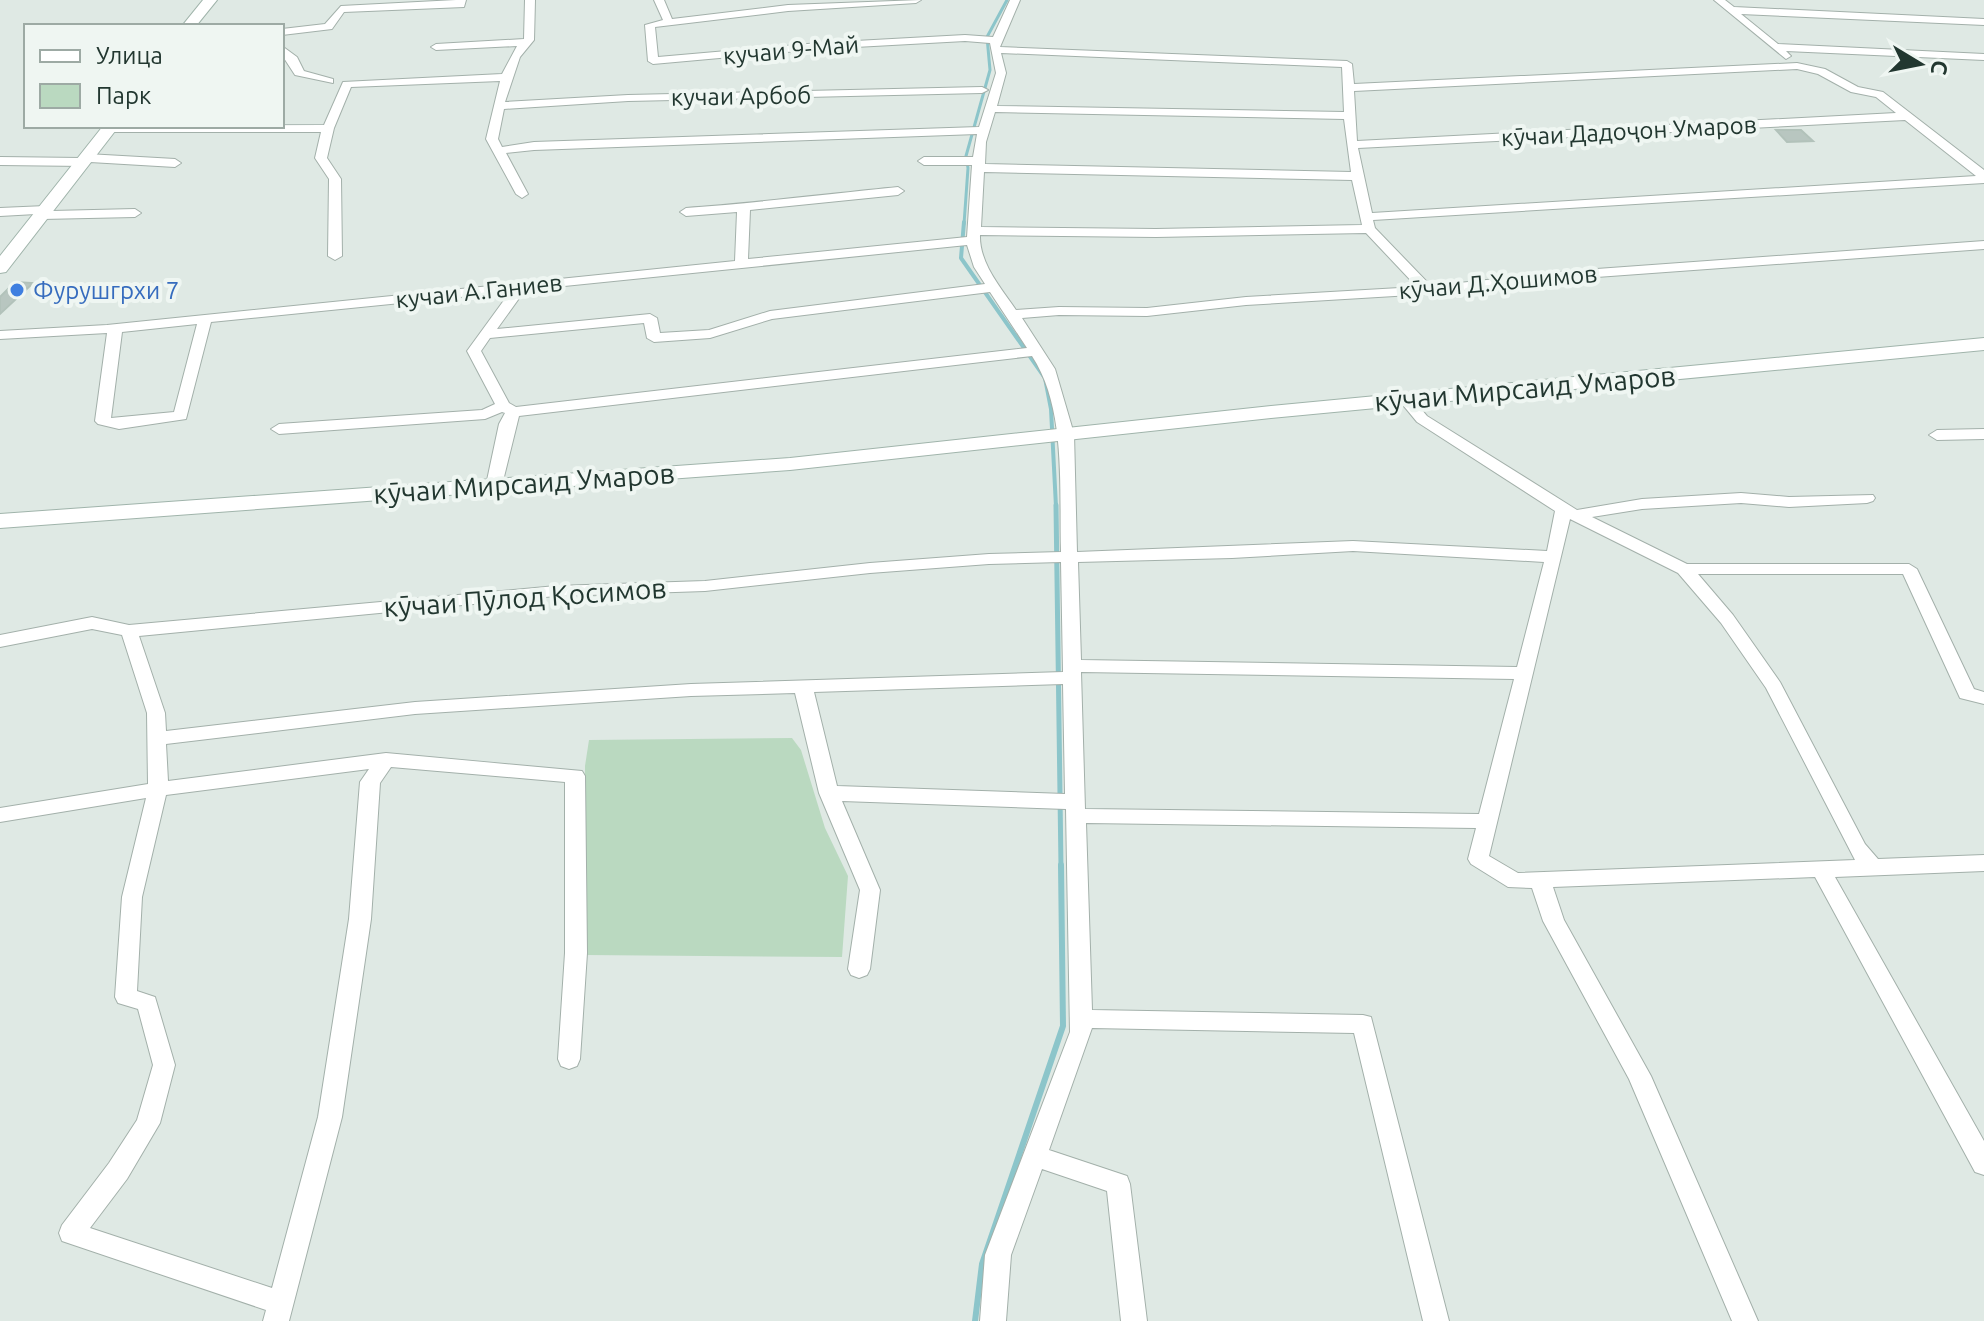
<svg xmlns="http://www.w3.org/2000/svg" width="1984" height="1321" font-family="Ubuntu,sans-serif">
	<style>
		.green { fill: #bad9c0 }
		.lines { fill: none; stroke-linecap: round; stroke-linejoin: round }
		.stream-far3 { stroke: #8cc5ca; stroke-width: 3 }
		.stream-far2 { stroke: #8cc5ca; stroke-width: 4 }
		.stream-far1 { stroke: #8cc5ca; stroke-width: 5 }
		.stream { stroke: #8cc5ca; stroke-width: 6 }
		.building { fill: #b8c6c0; stroke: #b2c2ba; stroke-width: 2 }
		.street-casing { stroke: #a3b0aa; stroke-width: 2 }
		.secondary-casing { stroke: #a0b4ab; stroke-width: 2 }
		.street { fill: #fff; fill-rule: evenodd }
		.secondary { fill: #fff; fill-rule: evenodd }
		.shop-dot { fill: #3f7fe0; stroke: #eff6f2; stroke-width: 3 }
		.labels { text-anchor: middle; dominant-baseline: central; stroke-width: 8; stroke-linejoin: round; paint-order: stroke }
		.far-street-label { font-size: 24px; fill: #223730; stroke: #eff6f2 }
		.far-shop-label { font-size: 24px; fill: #366cbe; stroke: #eff6f2; text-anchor: start }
		.street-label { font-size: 28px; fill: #223730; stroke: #eff6f2 }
	</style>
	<rect width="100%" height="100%" fill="#dfe9e4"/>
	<path class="green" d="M792,738l9,12 24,78 23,48 -6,81 -257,-2v-189l4,-26z"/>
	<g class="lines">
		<path class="stream-far3" d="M964,224l4,-56 -2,-12 24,-86 -3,-33 20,-37"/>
		<path class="stream-far2" d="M964,222l-3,36 84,120 6,31 5,98"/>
		<path class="stream-far1" d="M1056,505l5,362"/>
		<path class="stream" d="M975,1321l7,-57 81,-238 -2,-161"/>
	</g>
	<path class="building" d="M1776,130h25l12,11 -26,1z
		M15,282l18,1 -33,31v-17z"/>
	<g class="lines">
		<g class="street-casing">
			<path id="street" d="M456,0h10l-2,7 -120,5 -12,17 -50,6v-6l43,-5 16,-18z
				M525,0h10l-1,40 -14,17 -15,45 123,-7 354,-8 6,3 -6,3 -354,8 -124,8 -6,30 4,8 32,-5 445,-15 17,-54 -6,-30 -25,-2 -146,8 -166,15 -5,-3 -3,-36 18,-5 -9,-20h10l8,19 116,-14 133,-5 -5,3 -128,8 -133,16 3,30 161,-14 146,-8 28,2 17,-37h10l-20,47 347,14 5,3 2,20 443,-21 28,6 33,18 25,5 101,78v13l-611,37 2,8 56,58 138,-15 415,-30v8l-415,30 -141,15 -182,11 -99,11 -88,-1 -37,3 33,51 19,65 3,118 276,-11 194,10 8,-40 -138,-89 -19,-23 7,-4 5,1 17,20 150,94 65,-11 99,-6 48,4 84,-2 2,3 -2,3 -6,2 -78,4 -48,-4 -99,6 -50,8 95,47h222l8,5 57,120 10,3v12l-24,-6 -57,-124h-205l35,41 47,67 85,162 13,15 106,-4v16l-149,6 149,264v34l-9,-3 -160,-295 -262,10 11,33 87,156 107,245h-26l-103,-242 -86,-158 -11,-33 -24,-1 -37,-23 -3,-5 8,-31 -390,-5 6,187 271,5 8,2 78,304h-26l-69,-288 -262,-5 -43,122 78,26 3,8 17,137h-26l-14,-130 -65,-22 -31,86 -5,66h-26l5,-66 85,-223 -4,-223 -224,-8 38,89 -10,79 -3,6 -8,3 -8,-3 -3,-6 12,-79 -41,-97 -24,-100 -104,3 -276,18 -249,30 2,37 218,-28 196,18 3,5 2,177 -7,106 -3,7 -8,3 -8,-3 -3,-7 7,-106v-171l-174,-15 -11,16 -9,136 -29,198 -53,204h-26l3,-11 -204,-69 -3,-8 3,-8 47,-62 28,-43 16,-55 -15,-56 -20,-6 -3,-6 7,-100 24,-99 -146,24v-14l148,-24 -1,-71 -25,-78 -30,-6 -92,18v-12l92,-18 37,8 427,-39 149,-5 165,-18 119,-9 72,-2c-2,-62 6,-143 -29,-196l-513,60 -17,69 -8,5 -8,-5 13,-61 6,-11 -3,-1 -17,7 -206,15 -8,-5 8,-5 203,-14 13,-6 -28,-53 43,-59 -299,30 -25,97 -67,10 -21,-5 -3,-3 12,-88 -107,6v-8l107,-6 628,-64 2,-49 -51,4 -6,-4 6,-4c71,-5 141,-14 212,-21l6,4 -6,4 -148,15 -2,49 219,-22 5,-72h-48l-6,-4 6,-4h49l4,-23 -443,16 -28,3 22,41 -6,4 -6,-4 -30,-55 14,-58 -149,6 -17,41 -7,30 14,21 1,77 -7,4 -7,-4 1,-77 -14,-21 6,-26h-212l-6,-3 4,-3 217,-1 19,-43 159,-8 15,-28 -81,4 -5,-3 5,-3 88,-5zM1001,53l341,14 2,45 -347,-6 9,-33zM1797,69l21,5 33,18 25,5 20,16 -539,28 -3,-50zM995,112l349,7 7,53 -366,-8 1,-22zM1905,120l71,56 -604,37 -14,-65zM984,172l368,8 10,45 -206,4 -175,-2zM1366,233l51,54 -171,10 -99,11 -88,-1 -43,3c-15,-22 -37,-47 -36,-75l176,2zM967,245l7,22 11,17 -215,27 -61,19 -49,3 -3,-15 -7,-4 -153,15 28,-39zM990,292l37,56 -511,59 -7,-4 -28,-52 9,-13 154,-15 3,15 7,4 56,-4 62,-19zM197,324l-23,88 -63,6 11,-86zM1570,519l108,54 43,50 45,65 89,172 -337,13 -29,-17zM1353,551l191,11 -27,105 -436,-7 -3,-98 154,-4zM1061,562l2,110 -372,12 -276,18 -249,29 -1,-18 -26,-77 417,-40 149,-5 165,-18 119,-9zM1081,672l433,7 -35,135 -394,-5zM1063,684l2,110 -228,-8 -23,-94zM369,769l-9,13 -11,137 -31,198 -46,171 -182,-60 37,-49 33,-56 15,-58 -20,-68 -18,-6 5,-94 24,-102z
				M1714,0h11l9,7 250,12v6l-243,-11 37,30 206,10v6l-198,-9 5,5 -5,3z
				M282,46l15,11 7,14 29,8v4l-38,-8 -13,-20z
				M87,154l88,5 6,4 -6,4 -85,-5 -6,4 -84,-1v-8l81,1z
				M46,206l6,5 83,-2 6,4 -6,4 -93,2 -6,-5 -36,2v-8z
				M1984,429v10l-47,1 -8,-5 8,-5z"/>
		</g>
		<g class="secondary-casing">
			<path id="secondary" d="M203,0h14l-21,26h-14z
				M103,126h16l-113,146 -6,1v-17z
				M1984,338v12l-713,68 -481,52 -790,58v-14l790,-56 481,-52z"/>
		</g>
		<use href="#street" class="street"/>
		<use href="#secondary" class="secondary"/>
	</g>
	<circle class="shop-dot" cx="17" cy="290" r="8"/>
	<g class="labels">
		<g class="far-street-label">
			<text transform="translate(791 50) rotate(-5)">кучаи 9-Май</text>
			<text transform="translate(741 96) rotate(-1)">кучаи Арбоб</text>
			<text transform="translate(1629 131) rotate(-3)">кӯчаи Дадоҷон Умаров</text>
			<text transform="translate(1498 282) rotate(-5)">кӯчаи Д.Ҳошимов</text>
			<text transform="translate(479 291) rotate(-6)">кучаи А.Ганиев</text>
		</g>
		<g class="far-shop-label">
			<text x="33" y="290">Фурушгрхи 7</text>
		</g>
		<g class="street-label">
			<text transform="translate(1525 388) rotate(-5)">кӯчаи Мирсаид Умаров</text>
			<text transform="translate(524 483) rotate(-4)">кӯчаи Мирсаид Умаров</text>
			<text transform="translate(525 597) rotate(-4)">кӯчаи Пӯлод Қосимов</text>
		</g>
	</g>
	<rect x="24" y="24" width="260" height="104" fill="#eff6f2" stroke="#9daaa4" stroke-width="2"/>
	<rect x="40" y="50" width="40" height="12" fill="#ffffff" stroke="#9daaa4" stroke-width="2"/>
	<text x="96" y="64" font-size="24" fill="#223730">Улица</text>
	<rect x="40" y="84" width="40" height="24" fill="#bad9c0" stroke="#9daaa4" stroke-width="2"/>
	<text x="96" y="104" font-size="24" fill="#223730">Парк</text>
	<g transform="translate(1920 64) rotate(100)" stroke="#eff6f2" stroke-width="6" paint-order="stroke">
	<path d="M0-6L14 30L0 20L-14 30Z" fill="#223730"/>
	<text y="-12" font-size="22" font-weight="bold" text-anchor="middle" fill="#223730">С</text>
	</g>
</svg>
